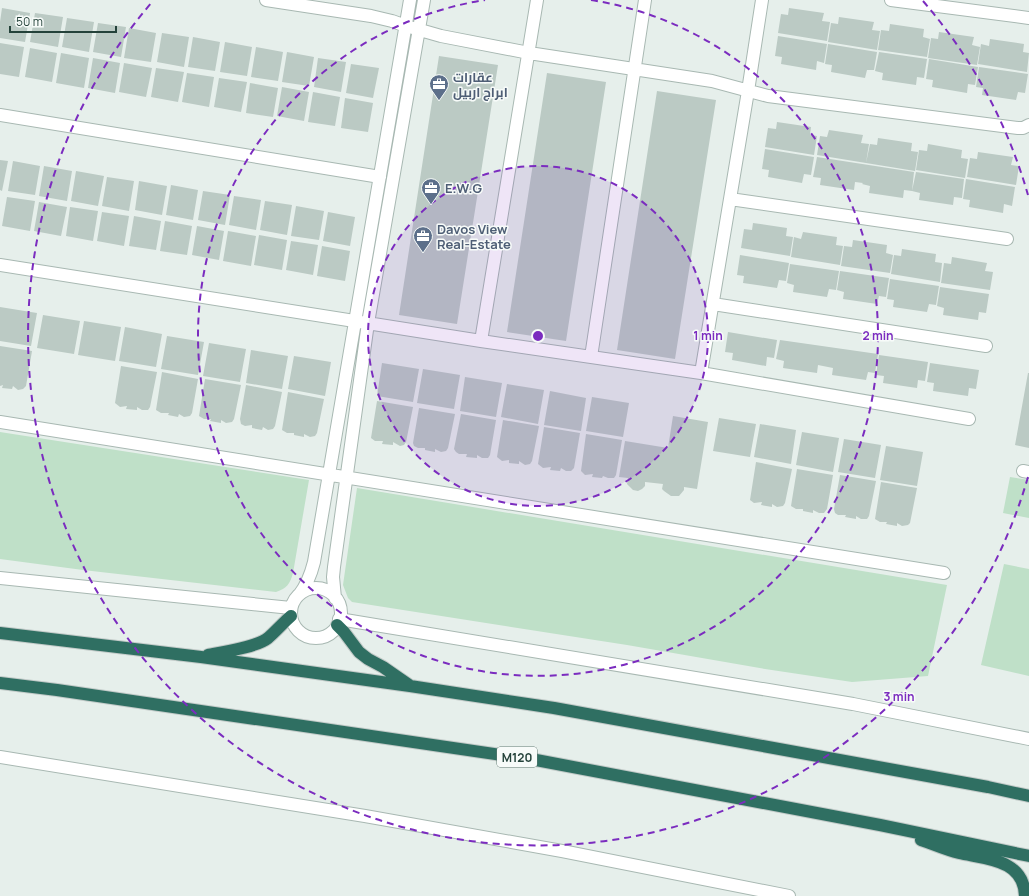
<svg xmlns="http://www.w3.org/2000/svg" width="1029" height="896" font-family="Manrope,Cairo,sans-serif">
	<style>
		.green { fill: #bfe0c8 }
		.building { fill: #bbcac4 }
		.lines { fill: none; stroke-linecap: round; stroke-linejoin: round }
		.minor-casing { stroke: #a8b8b2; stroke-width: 14 }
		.highway-casing { stroke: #c2cac8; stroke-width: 14 }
		.minor { stroke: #fff; stroke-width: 12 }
		.highway { stroke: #2f6f62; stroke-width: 12 }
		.ring { fill: none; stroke: #7b2cbf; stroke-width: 2; stroke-dasharray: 7 5 }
		.labels { text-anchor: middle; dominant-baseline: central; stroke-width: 3; stroke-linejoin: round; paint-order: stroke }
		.shield { fill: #f7fbf9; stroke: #637a73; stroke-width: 1 }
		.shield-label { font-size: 12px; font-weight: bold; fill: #24423a }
		.service-label { font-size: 13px; font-weight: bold; fill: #4e5e75; stroke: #f7fbf9; text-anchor: start }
		.centre { fill: #7b2cbf; stroke: #f7fbf9; stroke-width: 2 }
		.ring-label { font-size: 12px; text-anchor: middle; font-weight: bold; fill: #7b2cbf; stroke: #f7fbf9; stroke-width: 3; stroke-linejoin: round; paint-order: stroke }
	</style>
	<rect width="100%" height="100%" fill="#e6efeb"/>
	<path class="green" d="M0,432l309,48 -16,93c-3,11 -6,15 -17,19l-193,-22 -83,-11z
		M1010,477l19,3v38l-26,-5z
		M357,488l590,97 -19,91 -76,6 -87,-13 -138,-24 -275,-43 -4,-4 -5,-13z
		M1004,564l25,5v107l-48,-11z"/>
	<path class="building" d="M2,8l28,5 -5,29 -25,-4v-16z
		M789,8l35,5 -2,8 8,1 -3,19 -49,-8 3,-19 7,1z
		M35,13l28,4 -5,30 -28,-5z
		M839,17l35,5 -2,8 8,1 -3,19 -49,-8 3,-19 7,1z
		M67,18l27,4 -5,30 -27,-5z
		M98,23l28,4 -5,30 -28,-5z
		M890,24l34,5 -1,8 7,2 -3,18 -49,-7 3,-20 8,1z
		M129,28l27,5 -5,29 -27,-4z
		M939,32l35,5 -2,8 8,2 -3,18 -49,-7 3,-20 7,1z
		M162,33l27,4 -5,30 -27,-5z
		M778,36l49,8 -3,19 -7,-2 -1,9 -35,-6 1,-7 -7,-1z
		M193,37l27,5 -5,29 -27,-4z
		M990,39l34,5 -1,8 6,1 -2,19 -49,-8 3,-20 8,2z
		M225,42l27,5 -5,29 -27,-4z
		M0,43l24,4 -5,30 -19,-3z
		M828,44l49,8 -3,18h-7l-2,8 -34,-6 1,-7 -7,-1z
		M256,47l27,5 -5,29 -27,-4z
		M30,48l27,5 -5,29 -27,-5z
		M287,52l27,5 -5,29 -27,-4z
		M879,52l48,7 -3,19 -7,-1 -1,8 -34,-5 1,-7 -8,-2z
		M61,53l28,5 -5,30 -28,-5z
		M439,56l59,9 -41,259 -58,-9z
		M93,58l27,5 -5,30 -27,-5z
		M318,58l28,4 -5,30 -27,-5z
		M929,59l49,8 -3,18 -7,-1 -1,9 -35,-6 1,-7 -7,-1z
		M124,63l28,5 -6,29 -27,-5z
		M351,64l28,4 -6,30 -27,-5z
		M979,67l49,7 -3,19 -7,-1 -2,8 -34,-5 1,-7 -7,-1z
		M156,68l28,4 -6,30 -27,-5z
		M187,73l27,4 -5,30 -27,-5z
		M547,73l59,9 -40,259 -59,-9z
		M219,78l28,4 -6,30 -27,-5z
		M250,83l28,5 -5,29 -27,-4z
		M282,87l27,5 -5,29 -27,-5z
		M657,91l59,9 -41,259 -58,-9z
		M313,92l27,5 -5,29 -27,-4z
		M345,98l28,5 -5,29 -27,-4z
		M777,122l34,5 -1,8 7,1 -3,19 -49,-8 3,-19 8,1z
		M829,130l34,5 -2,8 8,1 -3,19 -49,-8 3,-19 7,1z
		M878,138l34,5 -1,8 7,1 -3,19 -49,-8 4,-19 7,1z
		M928,144l34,6 -1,8 7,1 -3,19 -49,-8 3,-20 8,1z
		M765,149l49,8 -3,18 -7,-1 -2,9 -34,-6 1,-7 -7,-1z
		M978,152l35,5 -2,8 8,1 -3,19 -49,-8 3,-19 7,1z
		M817,157l97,15 -2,19 -8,-1 -1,8 -34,-5 1,-7 -8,-2 1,-1 -8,-1 -1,8 -34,-5 1,-7 -8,-1z
		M0,160l8,1 -6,30 -2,-1z
		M13,161l27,5 -5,29 -27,-4z
		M44,166l28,5 -5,30 -28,-5z
		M76,171l28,5 -6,30 -27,-5z
		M916,172l48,7 -2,19 -8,-1 -1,8 -34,-5 1,-7 -8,-2z
		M107,177l27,4 -5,30 -27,-5z
		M966,179l49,8 -3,19 -8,-2 -1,9 -34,-6 1,-7 -7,-1z
		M139,181l28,5 -5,29 -27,-5z
		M171,185l27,5 -5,30 -27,-5z
		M203,191l27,4 -5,30 -27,-5z
		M234,196l27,4 -5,30 -27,-5z
		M7,197l28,4 -5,30 -28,-5z
		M265,201l27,4 -5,30 -27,-5z
		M39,202l28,5 -6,29 -27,-5z
		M296,206l28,5 -5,29 -28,-4z
		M70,207l28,4 -5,30 -27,-5z
		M102,212l27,4 -5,30 -27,-5z
		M328,212l27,5 -5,29 -27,-5z
		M134,216l27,5 -5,29 -27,-4z
		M165,221l27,5 -5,29 -27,-4z
		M753,223l34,5 -1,8 7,1 -3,19 -49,-8 3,-19 8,1z
		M197,226l27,5 -5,29 -27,-5z
		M228,231l28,5 -5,30 -28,-5z
		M803,232l34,5 -1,8 7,1 -3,19 -49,-8 3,-20 7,2z
		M259,235l28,5 -5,30 -28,-5z
		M853,240l34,5 -1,8 7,2 -3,18 -49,-7 3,-20 8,1z
		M291,241l27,4 -5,30 -27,-5z
		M322,246l28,5 -5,30 -28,-5z
		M902,249l34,5 -1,8 7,1 -2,19 -49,-8 3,-19 7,1z
		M740,255l49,8 -3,18 -7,-1 -2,8 -34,-5 1,-7 -7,-1z
		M952,257l35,6 -2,8 8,1 -3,18 -49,-7 3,-20 7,1z
		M790,264l49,7 -3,19 -7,-1 -2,8 -34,-5 1,-7 -7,-2z
		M840,271l49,7 -3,19 -7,-1 -2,8 -34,-5 1,-7 -7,-2z
		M890,279l49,7 -3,19 -7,-1 -2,8 -34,-5 1,-7 -7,-1z
		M940,287l49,7 -3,19 -7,-1 -1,8 -35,-5 1,-7 -7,-2z
		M0,307l37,6 -6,33 -31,-5z
		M43,315l37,6 -6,33 -37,-6z
		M84,321l37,6 -6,34 -37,-6z
		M125,327l37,7 -6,33 -37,-6z
		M728,332l49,8 -3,18 -7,-1 -1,9 -34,-6 1,-7 -8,-1z
		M167,336l37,6 -6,33 -37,-6z
		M780,340l98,14 -3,19 -7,-1 -2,8 -34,-5 1,-7 -15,-3 -1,8 -34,-5 1,-7 -8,-2z
		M209,343l37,6 -6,33 -37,-6z
		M0,346l32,5 -6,35 -3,3 -5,1 -5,-4 -1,3 -10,-1 1,-3 -3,1z
		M251,350l37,6 -6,33 -36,-6z
		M879,355l49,7 -3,19 -7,-1 -1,8 -34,-5 1,-7 -8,-1z
		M294,356l37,6 -6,34 -37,-7z
		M382,363l37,6 -6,33 -36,-6z
		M930,363l49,7 -3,19 -7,-1 -1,8 -35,-5 1,-8 -7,-1z
		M121,366l36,6 -7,35 -2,3h-6l-5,-3v3l-11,-1 1,-3 -7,1 -5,-4z
		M423,369l37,6 -6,34 -37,-6z
		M162,372l36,7 -6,34 -2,3 -6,1 -5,-3 -1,3 -10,-2 1,-2h-8l-5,-3z
		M1028,373h1v75l-14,-3z
		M465,377l37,6 -6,34 -36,-6z
		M205,379l36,6 -7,34 -2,3 -6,1 -5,-3v3l-11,-2 1,-2h-7l-5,-3z
		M507,384l37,6 -6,34 -37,-7z
		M246,385l36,7 -7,34 -2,3 -5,1 -5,-3 -1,3 -10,-2v-3l-7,1 -4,-2 -1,-5z
		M550,391l36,7 -5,33 -37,-6z
		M288,392l36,7 -7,34 -2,3 -5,1 -6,-3v3l-10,-2v-2h-7l-5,-3z
		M592,397l37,6 -6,34 -37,-6z
		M377,401l36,6 -7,35 -2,3 -4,1 -7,-4v3l-11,-1 1,-3h-8l-4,-3z
		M419,408l36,6 -7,34 -2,3 -5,1 -6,-3v3l-10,-2v-2h-7l-4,-2 -1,-3z
		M461,414l35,6 -6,35 -2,3h-6l-5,-3v3l-11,-1 1,-3h-8l-3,-2 -2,-3z
		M673,416l35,6 -11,67 -13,-2v3l-5,6h-8l-7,-5 -2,-2 1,-5 -18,-2v4l-3,3 -4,2 -5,-1 -6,-6 1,-6 -9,-1 6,-36 43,7z
		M719,418l37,6 -6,33 -37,-6z
		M503,420l36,6 -7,35 -2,3 -5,1 -6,-4v3l-10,-1v-3l-7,1 -5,-4z
		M760,424l36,6 -5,34 -37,-7z
		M544,427l36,6 -6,35 -3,3h-5l-5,-3 -1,3 -10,-1 1,-3 -8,1 -5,-4z
		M802,432l37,6 -6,34 -37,-7z
		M586,434l36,6 -6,35 -2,3h-6l-5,-2 -1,2 -10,-1 1,-3 -8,1 -4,-4z
		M844,439l37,6 -6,33 -37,-6z
		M886,446l37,6 -6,34 -37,-6z
		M756,462l36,7 -7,34 -2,3 -6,1 -5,-3v3l-11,-2 1,-3 -8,1 -4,-3z
		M797,469l36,6 -6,34 -3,4h-5l-6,-3v3l-10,-2v-2h-7l-5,-3z
		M840,475l36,6 -7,35 -2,3h-6l-5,-3v3l-11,-2 1,-2h-8l-3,-2 -1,-4z
		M881,482l36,6 -7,35 -2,2 -6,1 -5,-3v3l-11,-2 1,-2h-7l-5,-3z"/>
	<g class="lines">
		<g class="minor-casing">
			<path id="minor" d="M266,0l105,16 21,5 14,5 35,10 88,17 183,28 56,15 250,32h5l6,-3
				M891,0l138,18
				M0,115l380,62
				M730,199l277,40
				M0,265l481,76 220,32 268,46
				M713,304l273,42
				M481,341l56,-341
				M591,357l54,-357
				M701,373l47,-282 14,-91
				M0,422l944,151
				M1023,471l6,1
				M0,578l291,30
				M291 613a25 25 0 1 1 50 0a25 25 0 1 1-50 0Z
				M299,595c8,-10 12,-21 15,-33l96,-562
				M335,598l-2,-21 1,-10 34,-244 56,-323
				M339,619l514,85 176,35
				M0,757l365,59 197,35 227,45"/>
		</g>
		<g class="highway-casing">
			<path id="highway" d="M337,625l7,7 15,20 9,7 15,8 26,18
				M0,633l201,24 209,29 144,22 434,79 41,9
				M208,655c15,-3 49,-8 60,-17 8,-7 15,-15 23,-22
				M0,683l57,7 479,70 344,65 149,31
				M921,840c12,4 25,10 38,13 27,6 65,6 66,43"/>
		</g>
		<use href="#minor" class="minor"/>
		<use href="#highway" class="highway"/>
	</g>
	<circle cx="538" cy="336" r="170" fill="#7b2cbf" fill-opacity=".12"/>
	<g class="ring">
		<circle cx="538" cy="336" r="170"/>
		<path d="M591 0A340 340 0 1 1 485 0"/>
		<path d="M1028 477A510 510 0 1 1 153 1M923 1A510 510 0 0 1 1028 195"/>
	</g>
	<defs>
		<g id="office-pin" transform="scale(1)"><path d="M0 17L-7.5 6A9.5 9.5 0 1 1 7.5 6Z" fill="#5c6f8a" stroke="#f7fbf9"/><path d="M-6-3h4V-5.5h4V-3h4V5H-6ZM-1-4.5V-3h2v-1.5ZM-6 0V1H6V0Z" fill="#fff"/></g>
	</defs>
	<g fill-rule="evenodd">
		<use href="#office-pin" x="439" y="84"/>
		<use href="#office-pin" x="431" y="188"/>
		<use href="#office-pin" x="423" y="236"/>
	</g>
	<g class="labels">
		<rect class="shield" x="497" y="747" width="40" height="20" rx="3"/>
		<g class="shield-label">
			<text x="517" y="757">M120</text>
		</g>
		<g class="service-label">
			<text x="453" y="77">عقارات<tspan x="453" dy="15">ابراج اربیل</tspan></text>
			<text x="445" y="188">E.W.G</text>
			<text x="437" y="229">Davos View<tspan x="437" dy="15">Real-Estate</tspan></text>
		</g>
	</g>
	<circle cx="538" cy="336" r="6" class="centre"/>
	<g class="ring-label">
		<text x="708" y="340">1 min</text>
		<text x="878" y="340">2 min</text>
		<text x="899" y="701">3 min</text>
	</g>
	<path d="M10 26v6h106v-6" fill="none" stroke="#24423a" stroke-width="2"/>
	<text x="16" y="26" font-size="12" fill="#24423a" stroke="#f7fbf9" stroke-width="3" paint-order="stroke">50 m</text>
</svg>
